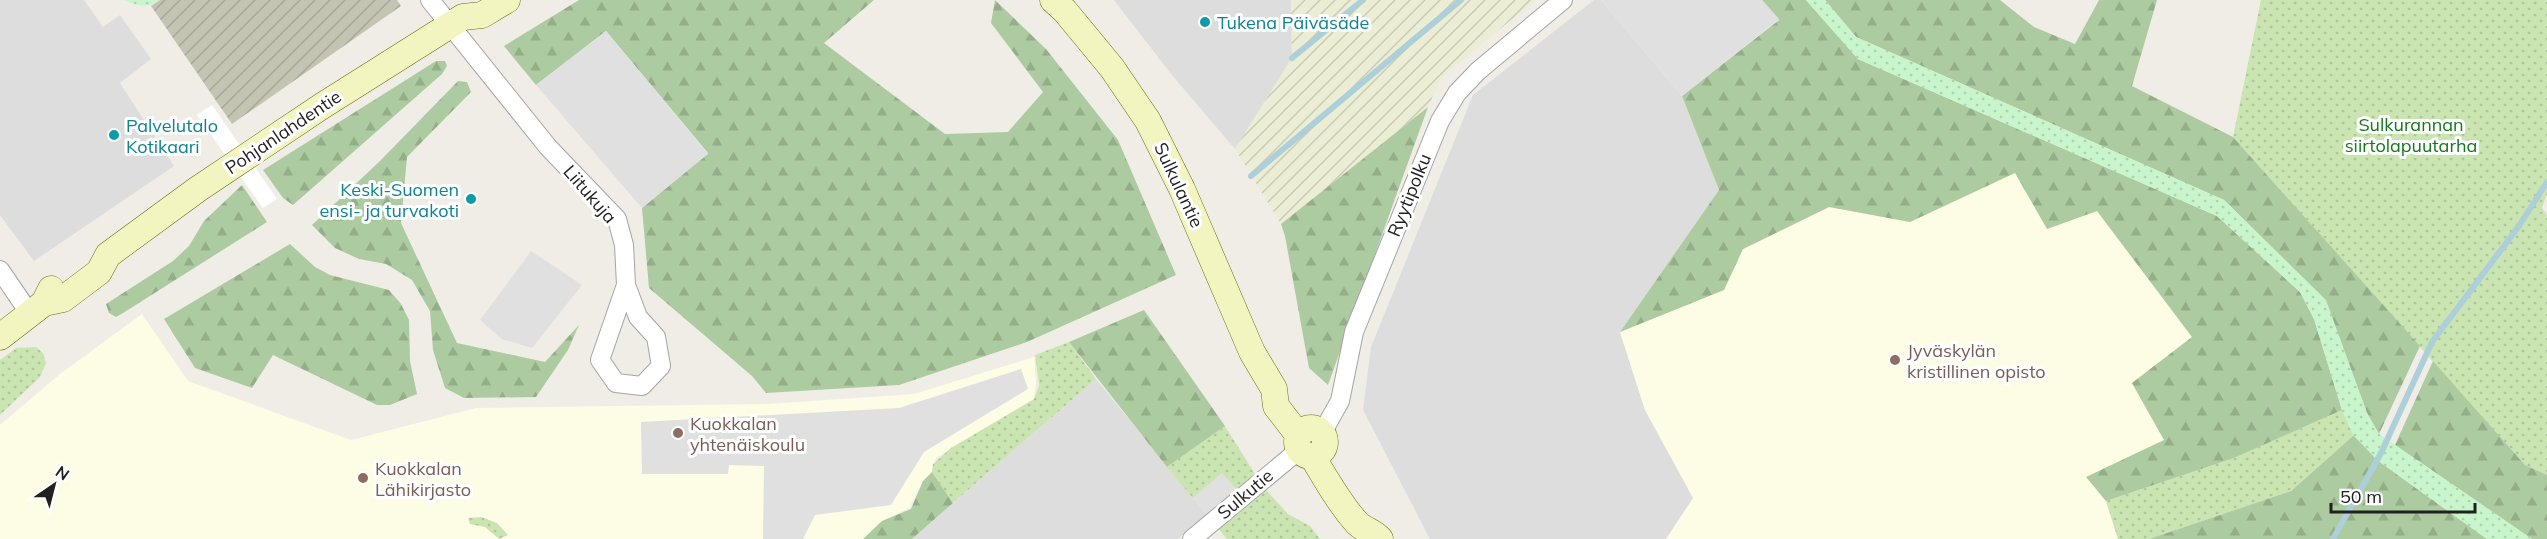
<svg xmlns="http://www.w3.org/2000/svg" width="2547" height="539" font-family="Mulish,sans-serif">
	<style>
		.residential { fill: #dedddd }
		.education { fill: #fdfce4 }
		.construction { fill: url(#construction-furrows) }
		.farmland { fill: url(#farmland-furrows) }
		.grass { fill: url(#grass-dots) }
		.forest { fill: url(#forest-firs) }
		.park { fill: url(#park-dots) }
		.parking { fill: #e0e0e0 }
		.pier { fill: #fff }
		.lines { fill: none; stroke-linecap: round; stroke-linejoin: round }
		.stream { stroke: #accfd9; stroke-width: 6 }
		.minor-casing { stroke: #a4a4a4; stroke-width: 20 }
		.secondary-casing { stroke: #66700e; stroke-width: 27 }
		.minor { stroke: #fff; stroke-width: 18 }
		.secondary { stroke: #f2f5c0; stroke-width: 26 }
		.culture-dot { fill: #0f9aa8; stroke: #fff; stroke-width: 2 }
		.education-dot { fill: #8d6e63; stroke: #fff; stroke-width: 2 }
		.labels { text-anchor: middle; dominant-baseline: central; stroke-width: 6; stroke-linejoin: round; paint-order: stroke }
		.culture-label { font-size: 18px; fill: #0d838f; stroke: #fff; text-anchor: start }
		.park-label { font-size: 18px; fill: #15771d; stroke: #fff }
		.street-label { font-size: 18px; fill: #202020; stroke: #fff }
		.education-label { font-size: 18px; fill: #785e54; stroke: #fff; text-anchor: start }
	</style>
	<defs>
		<pattern id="construction-furrows" width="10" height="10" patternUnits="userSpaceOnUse" patternTransform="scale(1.5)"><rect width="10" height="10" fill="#c4c4b3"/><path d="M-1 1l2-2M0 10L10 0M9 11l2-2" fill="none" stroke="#a8a89a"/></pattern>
		<pattern id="farmland-furrows" width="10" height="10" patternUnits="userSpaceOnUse" patternTransform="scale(1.5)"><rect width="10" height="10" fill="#ebedd4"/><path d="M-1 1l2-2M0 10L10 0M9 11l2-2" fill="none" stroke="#c9cbb6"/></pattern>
		<pattern id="grass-dots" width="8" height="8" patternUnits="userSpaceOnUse" patternTransform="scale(1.5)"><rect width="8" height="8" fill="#cbe5b2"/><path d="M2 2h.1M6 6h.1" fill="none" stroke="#aec499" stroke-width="1.8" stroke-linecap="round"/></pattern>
		<pattern id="forest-firs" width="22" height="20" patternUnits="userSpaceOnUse" patternTransform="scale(1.5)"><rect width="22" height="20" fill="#adcba0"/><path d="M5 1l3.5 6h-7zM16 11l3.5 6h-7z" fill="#95ae8a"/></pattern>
		<pattern id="park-dots" width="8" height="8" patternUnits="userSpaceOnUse" patternTransform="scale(1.5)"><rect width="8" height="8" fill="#c9f5cc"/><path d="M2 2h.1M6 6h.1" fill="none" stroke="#acd2af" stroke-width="1.8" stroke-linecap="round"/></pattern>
	</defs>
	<rect width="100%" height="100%" fill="#f0ede7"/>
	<path class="residential" d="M0,0h84l19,27 17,-12 31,44 -31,24 54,83 -140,95 -34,-46z
		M1114,0h177l1,58 -57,91 -64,-75z
		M1594,0h7l81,96 37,94 -99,142 25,78 49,88 -28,41h-236l-67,-129 8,-63 102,-252z
		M1096,379l111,136 -29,24h-266z"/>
	<path class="education" d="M2015,172l32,57 50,-18 95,126 -60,46 32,57 -77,37 19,24 12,38h-452l27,-41 -48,-88 -25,-78 104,-42 19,-41 87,-42 80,15z
		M142,314l46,67 163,59 125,-32 292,-4 146,-10 120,-37 2,26 -2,16 -98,59 -4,14 -9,9 -14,27 -27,13 -19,18h-863v-114l60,-51z"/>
	<path class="construction" d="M160,0h237l4,6 -169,118 -81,-118z"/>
	<path class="farmland" d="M1291,0h244l-94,78 -13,29 -147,117 -46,-75 57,-91z"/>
	<path class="grass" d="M2261,0h286v194l-5,14 5,7v260l-22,-10 -292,-328z
		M1069,342l27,37 -143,124 -21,-31 1,-8 18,-16 83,-49 5,-14 -4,-30z
		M36,347l7,6 3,10 -6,14 -40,38v-55l16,-12z
		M2342,410l12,25 -63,56 -142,48h-31l-12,-38 128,-43z
		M1225,426l30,48 -18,16 -15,-16 -29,24 -26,-31z
		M1266,490l22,24 22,12 10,13h-93l-10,-12z
		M481,517l16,6 11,12 -9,4 -14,-12 -15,-3 -2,-6z"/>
	<path class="forest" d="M579,0h295l-50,43 121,91 63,-2 35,-40 -52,-69 4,-23 51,49 72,91 58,135 -149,67 -128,43 -133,8 -14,-17 -103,-88 -7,-80 66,-55 -102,-122 -70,54 -32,-39z
		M1762,0h44l52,59 359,157 83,76 14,27 28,91 -108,48 -128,43 -20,-24 78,-37 -32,-57 60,-46 -95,-126 -50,18 -32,-56 -105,49 -81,-15 -86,42 -19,41 -104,42 99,-142 -37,-94 97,-76z
		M1825,0h175l34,27 41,17 24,-44h58l-25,86 101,51 187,209 -41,88 -12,-21 -42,-113 -101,-100 -368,-163z
		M436,61h9l2,5 -5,8 -149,131 -10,-7 -20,-28z
		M458,81l9,1 4,10 -64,65 -6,66 56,120 88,19 34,-37 -11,25 -32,47 -72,1 -19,-10 -12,-38 -3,-39 -18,-31 -26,-16 -27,-5 -24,-11 -23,-23 68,-64z
		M1428,107l-100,278 -19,-17 -24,-132 -4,-12z
		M242,185l25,37 -144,91 -7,4 -7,-4 -3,-9 67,-43 16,-15 15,-25z
		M290,244l25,23 15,8 59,15 12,14 8,16 1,41 7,33 -27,11h-13l-104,-50 -21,33 -57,-20 -31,-49z
		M1144,310l81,116 -58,41 -98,-125z
		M2433,361l92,104 22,10v64h-15l-137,-94z
		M2354,435l23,25 110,79h-338l142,-48z
		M932,472l21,31 -41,36h-49l19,-18 29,-12 12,-28z"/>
	<path class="park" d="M124,0h36c-13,9 -22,6 -36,0z
		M1806,0h19l31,37 368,163 102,100 41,113 12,21 153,105h-45l-110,-79 -24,-25 -11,-25 -28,-91 -14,-27 -83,-76 -359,-157z"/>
	<path class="parking" d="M1601,0h161l17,19 -97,77z
		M606,31l102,123 -66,54 -106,-123z
		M531,251l51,34 -50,63 -30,-9 -22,-19z
		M1021,369l7,20 -104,63 -33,53 -76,10 -12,24h-40l1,-73 -35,-1 -1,9h-86l-1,-52 258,-14z
		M1222,473l15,17 -30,25 -14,-17z"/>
	<path class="pier" d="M212,105l65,94 -14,9 -66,-93z"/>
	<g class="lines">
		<path class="stream" d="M1292,58l71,-58
			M1251,176l210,-176
			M2333,539l48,-86 51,-111 87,-116 28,-44"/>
		<g class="minor-casing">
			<path id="minor" d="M430,0l118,147 69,72 7,26 2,40 -26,75 16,23 26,3 19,-20 -5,-29 -18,-20 -12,-32
				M0,270l30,44
				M1322,433l18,-32 14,-69 86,-211 17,-28 21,-22 85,-71
				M1192,539l107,-89"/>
		</g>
		<g class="secondary-casing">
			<path id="secondary" d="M1053,0l12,11 47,57 36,53 34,68 70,163 22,37 2,17 23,30
				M44,303l19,-4 36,-27 9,-17 90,-66 124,-83 141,-89 19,-2 25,-15
				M0,337l44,-34 7,-14
				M1297 442a14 14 0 1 1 28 0a14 14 0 1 1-28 0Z
				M1312,456c14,23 27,47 45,67 7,7 16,8 23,16"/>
		</g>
		<use href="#minor" class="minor"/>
		<use href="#secondary" class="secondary"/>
	</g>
	<g class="culture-dot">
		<circle cx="1205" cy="22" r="6"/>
		<circle cx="114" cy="135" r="6"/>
		<circle cx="471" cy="199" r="6"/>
	</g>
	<g class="education-dot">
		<circle cx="1895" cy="360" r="6"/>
		<circle cx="678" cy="433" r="6"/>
		<circle cx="363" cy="478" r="6"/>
	</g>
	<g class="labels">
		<g class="culture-label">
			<text x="1217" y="22">Tukena Päiväsäde</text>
			<text x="126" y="125">Palvelutalo<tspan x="126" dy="21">Kotikaari</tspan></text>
			<text x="459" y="189" text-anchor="end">Keski-Suomen<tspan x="459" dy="21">ensi- ja turvakoti</tspan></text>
		</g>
		<g class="park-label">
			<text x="2411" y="124">Sulkurannan<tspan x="2411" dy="21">siirtolapuutarha</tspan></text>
		</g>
		<g class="street-label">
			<text transform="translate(283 132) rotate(-34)">Pohjanlahdentie</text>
			<text transform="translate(1179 185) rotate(65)">Sulkulantie</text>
			<text transform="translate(590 194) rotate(49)">Liitukuja</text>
			<text transform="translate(1409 195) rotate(-68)">Ryytipolku</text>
			<text transform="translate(1245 494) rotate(-40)">Sulkutie</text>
		</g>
		<g class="education-label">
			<text x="1907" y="350">Jyväskylän<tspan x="1907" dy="21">kristillinen opisto</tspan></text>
			<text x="690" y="423">Kuokkalan<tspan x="690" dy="21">yhtenäiskoulu</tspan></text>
			<text x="375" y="468">Kuokkalan<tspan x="375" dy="21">Lähikirjasto</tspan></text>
		</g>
	</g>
	<g transform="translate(54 485) rotate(35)" stroke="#ffffff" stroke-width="4.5" paint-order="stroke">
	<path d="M0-4.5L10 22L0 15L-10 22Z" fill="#202020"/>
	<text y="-9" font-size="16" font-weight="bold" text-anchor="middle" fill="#202020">N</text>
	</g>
	<path d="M2331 503v9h144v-9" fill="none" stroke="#202020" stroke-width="3"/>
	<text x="2340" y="503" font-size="18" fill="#202020" stroke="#ffffff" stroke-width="4.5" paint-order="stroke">50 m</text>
</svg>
